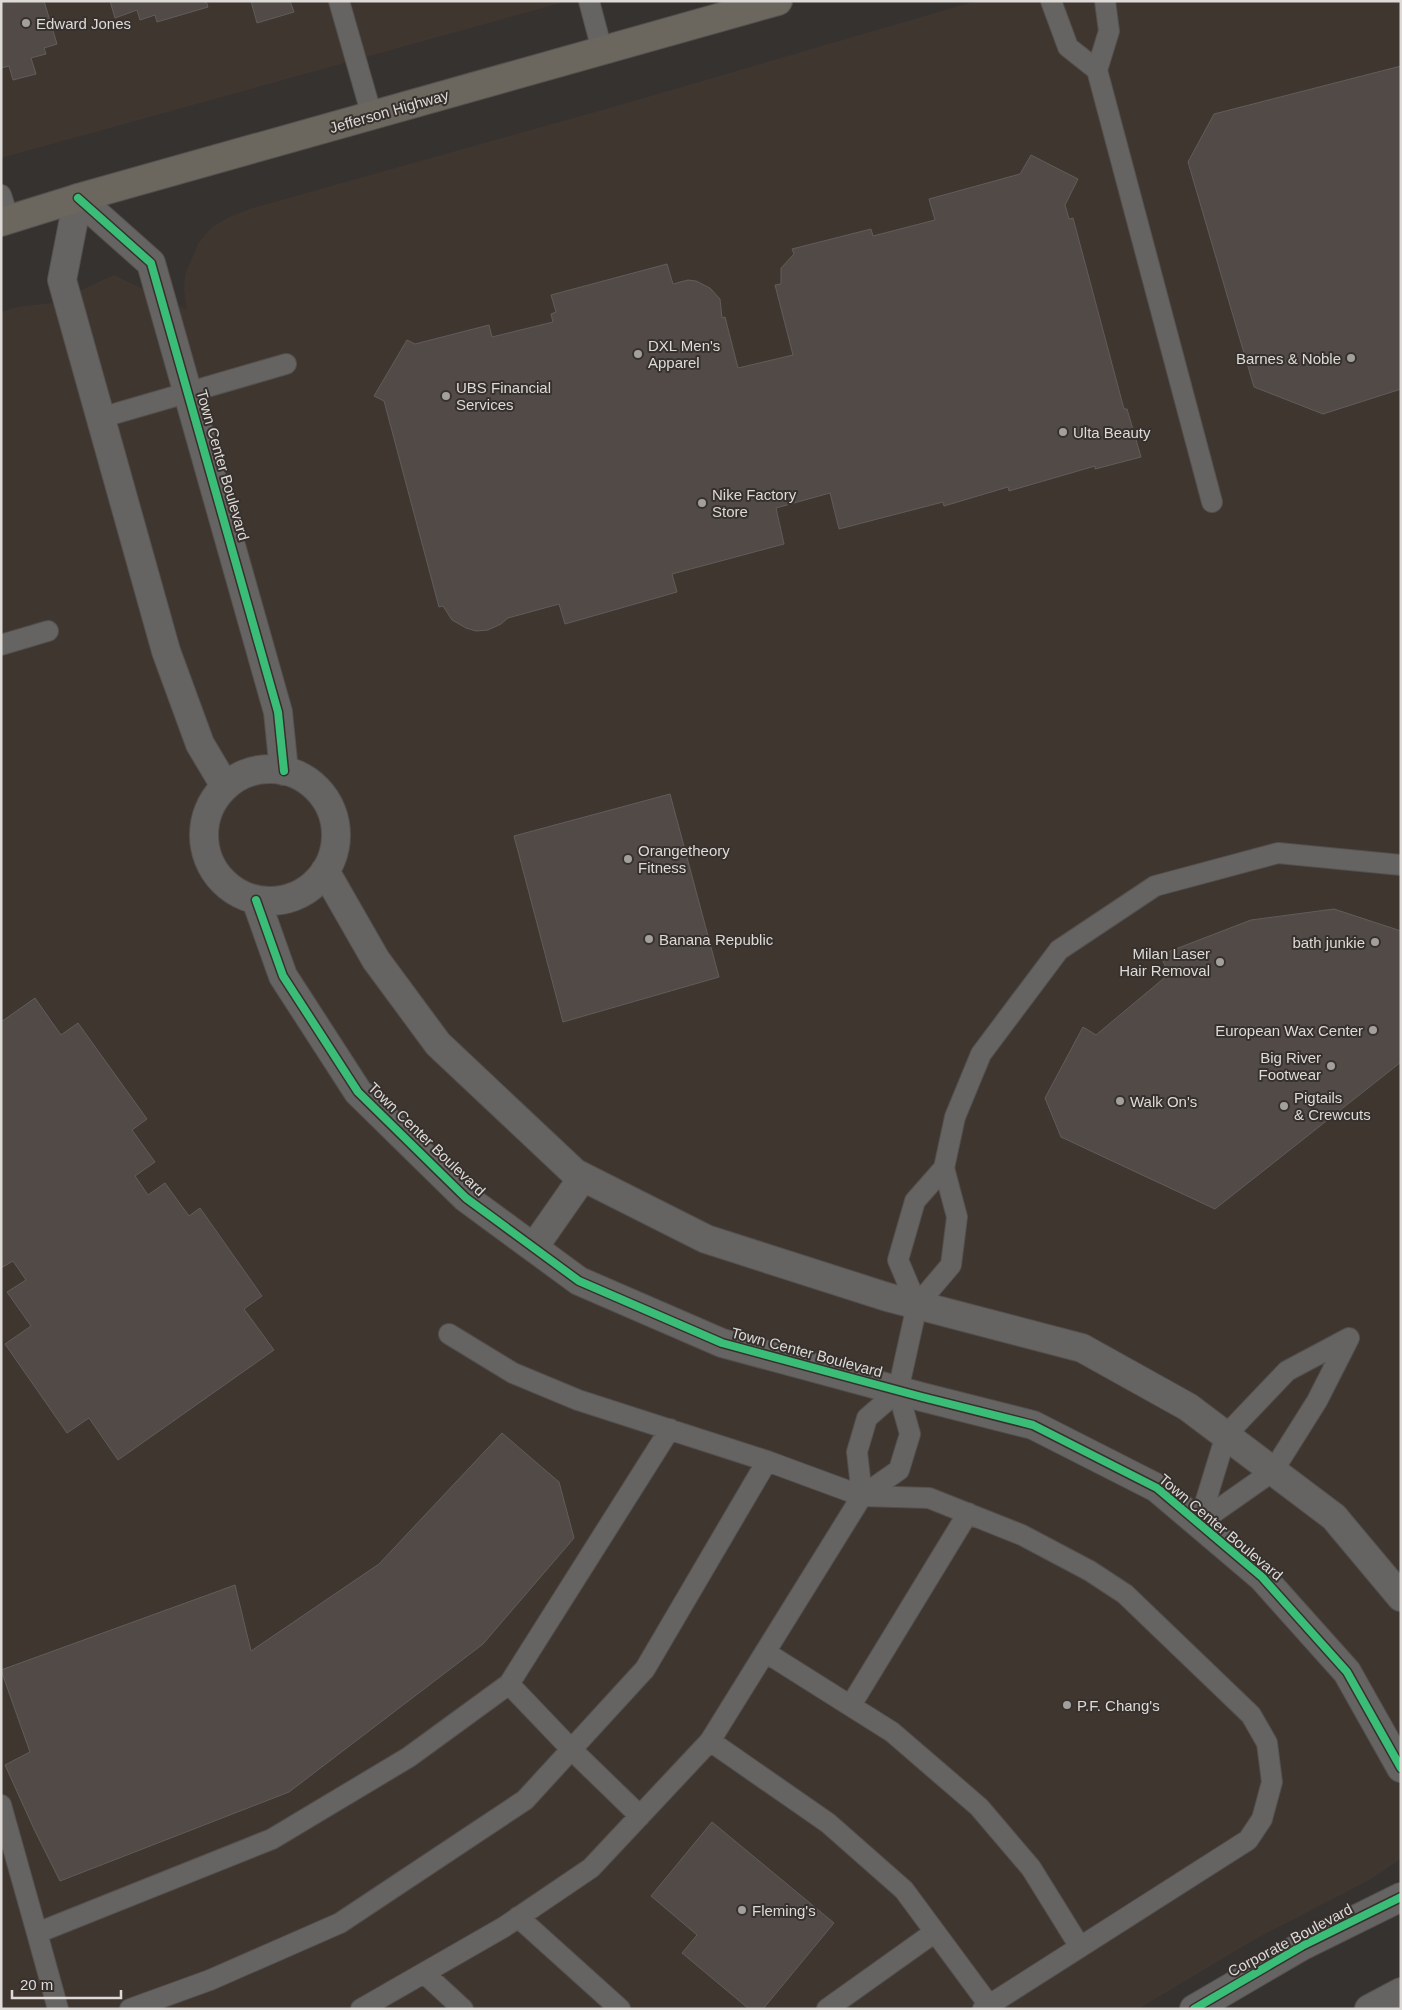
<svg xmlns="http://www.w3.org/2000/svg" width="1402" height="2010" font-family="Arial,sans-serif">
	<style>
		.built { fill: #403630 }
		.building { fill: #524a47; stroke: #5f5d5b }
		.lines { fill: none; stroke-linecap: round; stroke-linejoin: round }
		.lane-casing { stroke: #53504e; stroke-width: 22 }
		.street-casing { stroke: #53504e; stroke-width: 30 }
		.secondary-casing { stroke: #53504e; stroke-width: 30 }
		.primary-casing { stroke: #53504e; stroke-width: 30 }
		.lane { stroke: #666463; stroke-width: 20 }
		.street { stroke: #666463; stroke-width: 28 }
		.secondary { stroke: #666463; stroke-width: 28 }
		.primary { stroke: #6b665e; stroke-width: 28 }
		.cycleway-casing { stroke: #37312e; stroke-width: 11 }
		.cycleway { stroke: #3abd76; stroke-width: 8 }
		.poi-dot { fill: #a29f9d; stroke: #37312e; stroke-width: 2 }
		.labels { text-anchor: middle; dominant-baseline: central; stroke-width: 4; stroke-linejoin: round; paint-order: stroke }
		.poi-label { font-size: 15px; fill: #dddad7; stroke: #37312e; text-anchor: start }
		.street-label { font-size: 15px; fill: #dddad7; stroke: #37312e }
	</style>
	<rect width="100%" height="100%" fill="#353230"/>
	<path class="built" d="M1,1h567l-567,157z
		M976,1h425v1858l-30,20 -119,62 -114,68h-1137v-1697l16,-5 36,-4 61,-28 73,35 -3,-19 1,-16 14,-33 13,-15 17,-10 24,-9 367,-103z"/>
	<path class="building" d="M44,1l13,43 -13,4 2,6 -15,4 5,16 -23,6 -4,-14 -8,2v-66z
		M110,1h96l2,6 -51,15 -2,-7 -15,5 -3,-10 -22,8z
		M251,1h39l4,11 -37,11z
		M1401,66v323l-78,25 -69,-27 -66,-225 26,-48z
		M1031,155l47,24 -13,26 4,14 4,-1 51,191h3l14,48 -46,12v-3l-86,25 -1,-4 -64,19 -1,-4 -104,27 -9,-36 -54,15 8,36 -112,30 5,18 -112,32 -6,-20 -51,14 -7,6 -13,6 -12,1 -10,-3 -14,-8 -9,-14 -4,1 -55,-206 -10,-5 33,-56 8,4 74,-19 3,12 61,-15 -2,-8 5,-2 -5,-17 116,-31 6,20 15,-4 8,1 14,7 10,11 2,19 3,-1 13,51 55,-13 -18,-70 6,-1v-16l13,-14 -2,-5 79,-20 2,7 62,-16 -6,-21 91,-25z
		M670,794l49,183 -156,45 -49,-186z
		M1334,909l67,22v131l-186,147 -154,-72 -16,-39 38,-71 13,8 73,-61 -9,-19 91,-35z
		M35,998l26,37 17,-12 69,96 -15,11 23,32 -20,14 13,19 17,-12 24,33 11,-8 62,88 -18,13 30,41 -156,110 -29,-42 -22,15 -62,-89 26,-18 -24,-34 19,-12 -13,-19 -12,7v-246z
		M502,1433l57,49 15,56 -91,106 -194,148 -229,89 -26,-52 -29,-64 25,-13 -29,-82 234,-85 16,66 128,-87z
		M712,1822l122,101 -71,86h-14l-67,-56 15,-18 -46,-39z"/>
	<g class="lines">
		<g class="lane-casing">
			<path id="lane" d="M339,1l33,115
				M589,1l13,49
				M1051,1l17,46 29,23
				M1105,1l4,30 -12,39 115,432
				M1,195l8,25
				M100,418l186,-54
				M1,645l47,-14
				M917,1305l-19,-45 17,-59 29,-33
				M449,1334l64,39 65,27 189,61
				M1349,1338l-32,63 -44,70 -74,52 27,-88 61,-64z
				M862,1496l-5,-44 10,-34 31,-27
				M765,1652l127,80 87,75 52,61 49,79
				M851,1705l117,-192
				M710,1741l118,82 76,67 85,115
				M1,1805l36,128
				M640,1816l-68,-66 -63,-66 161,-255
				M518,1917l102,92
				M424,1973l39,36
				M58,2009l-21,-76 235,-94 137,-82 100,-73
				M130,2009l80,-29 130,-57 185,-123 120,-131 122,-208 95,35 67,2 93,37 68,36 35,23 126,121 16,28 5,39 -10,37 -14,21 -265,169
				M361,2009l143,-82 87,-59 119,-127 152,-245 37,-26 11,-36 -12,-43 19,-86 34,-40 6,-48 -13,-49 11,-51 26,-63 78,-104 96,-64 123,-33 123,12
				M827,2009l108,-77"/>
		</g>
		<g class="street-casing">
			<path id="street" d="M78,198l73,65 127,449 6,59
				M78,198l-16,82 104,371 34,93 25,42
				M204 835a66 66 0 1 1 132 0a66 66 0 1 1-132 0Z
				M325,871l51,89 62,84 137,129 131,66 181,58 195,51 106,59 146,110 67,80
				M256,900l27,76 75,116 108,106 113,83 143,62 200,54 111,28 124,63 105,89 85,95 54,96
				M534,1247l49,-70"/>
		</g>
		<g class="secondary-casing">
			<path id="secondary" d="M1194,2009l108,-63 99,-49
				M1369,2009l32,-17"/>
		</g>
		<g class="primary-casing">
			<path id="primary" d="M1,222l77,-24 700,-197"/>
		</g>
		<use href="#lane" class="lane"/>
		<use href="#street" class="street"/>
		<use href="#secondary" class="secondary"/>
		<use href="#primary" class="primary"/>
		<g class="cycleway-casing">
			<path id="cycleway" d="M78,198l73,65 127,449 6,59
				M256,900l27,76 75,116 108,106 113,83 143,62 200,54 111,28 124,63 105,89 85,95 54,96
				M1194,2009l108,-63 99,-49"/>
		</g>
		<use href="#cycleway" class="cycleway"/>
	</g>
	<g class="poi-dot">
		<circle cx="26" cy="23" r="5"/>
		<circle cx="638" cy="354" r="5"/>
		<circle cx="1351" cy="358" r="5"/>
		<circle cx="446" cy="396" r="5"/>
		<circle cx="1063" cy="432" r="5"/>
		<circle cx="702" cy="503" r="5"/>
		<circle cx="628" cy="859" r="5"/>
		<circle cx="649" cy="939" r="5"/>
		<circle cx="1375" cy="942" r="5"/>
		<circle cx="1220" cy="962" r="5"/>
		<circle cx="1373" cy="1030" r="5"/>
		<circle cx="1331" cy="1066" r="5"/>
		<circle cx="1120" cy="1101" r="5"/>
		<circle cx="1284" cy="1106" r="5"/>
		<circle cx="1067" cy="1705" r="5"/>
		<circle cx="742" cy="1910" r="5"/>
	</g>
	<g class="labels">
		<g class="poi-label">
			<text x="36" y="23">Edward Jones</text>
			<text x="648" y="345">DXL Men's<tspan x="648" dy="17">Apparel</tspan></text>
			<text x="1341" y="358" text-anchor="end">Barnes &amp; Noble</text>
			<text x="456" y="387">UBS Financial<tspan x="456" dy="17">Services</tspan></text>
			<text x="1073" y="432">Ulta Beauty</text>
			<text x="712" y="494">Nike Factory<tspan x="712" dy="17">Store</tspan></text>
			<text x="638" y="850">Orangetheory<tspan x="638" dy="17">Fitness</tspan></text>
			<text x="659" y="939">Banana Republic</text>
			<text x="1365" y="942" text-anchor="end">bath junkie</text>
			<text x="1210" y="953" text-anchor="end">Milan Laser<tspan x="1210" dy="17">Hair Removal</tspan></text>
			<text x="1363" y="1030" text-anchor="end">European Wax Center</text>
			<text x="1321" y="1057" text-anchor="end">Big River<tspan x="1321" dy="17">Footwear</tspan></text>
			<text x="1294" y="1097">Pigtails<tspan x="1294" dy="17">&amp; Crewcuts</tspan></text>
			<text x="1130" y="1101">Walk On's</text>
			<text x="1077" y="1705">P.F. Chang's</text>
			<text x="752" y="1910">Fleming's</text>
		</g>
		<g class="street-label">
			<text transform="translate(389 111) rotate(-16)">Jefferson Highway</text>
			<text transform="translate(223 465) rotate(74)">Town Center Boulevard</text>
			<text transform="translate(427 1139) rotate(44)">Town Center Boulevard</text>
			<text transform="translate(807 1352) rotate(15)">Town Center Boulevard</text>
			<text transform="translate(1221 1527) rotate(40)">Town Center Boulevard</text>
			<text transform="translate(1290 1940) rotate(-28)">Corporate Boulevard</text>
		</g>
	</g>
	<rect width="1402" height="2010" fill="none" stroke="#dddad7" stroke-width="5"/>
	<path d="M12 1990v8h109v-8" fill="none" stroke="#dddad7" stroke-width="2.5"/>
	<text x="20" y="1990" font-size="15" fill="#dddad7" stroke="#37312e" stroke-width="4" paint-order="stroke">20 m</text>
</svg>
